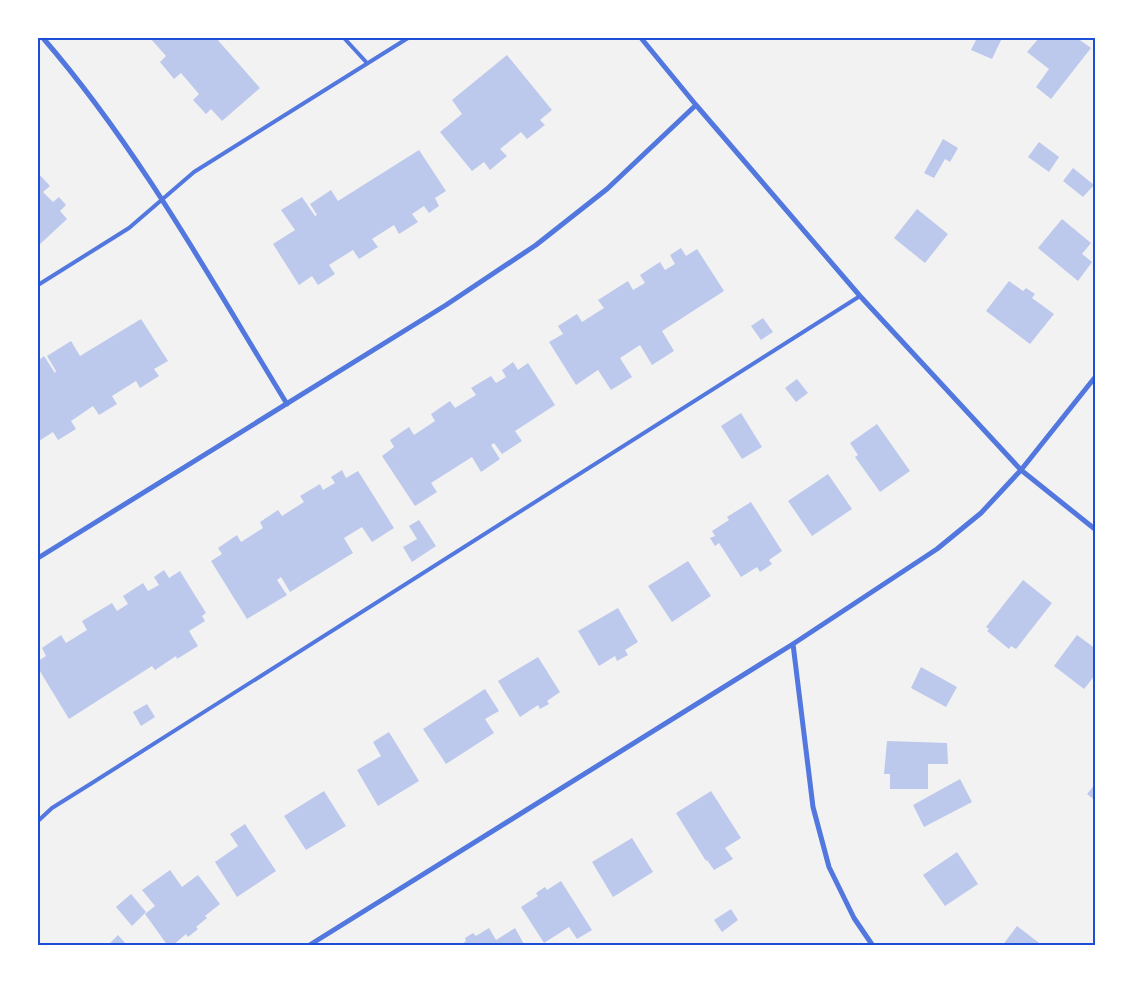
<svg xmlns="http://www.w3.org/2000/svg" width="1133" height="983" font-family="'DejaVu Sans',sans-serif">
	<style>
		.building { fill: #bdc9ec }
		.lines { fill: none; stroke-linecap: round; stroke-linejoin: round }
		.service { stroke: #5277de; stroke-width: 4 }
		.minor { stroke: #5277de; stroke-width: 5 }
		.neatline { fill: none; stroke: #1d4ed8; stroke-width: 2 }
	</style>
	<rect width="100%" height="100%" fill="#f2f2f2"/>
	<path class="building" d="M150,38h66l44,50 -38,33 -11,-12 -5,5 -13,-14 6,-6 -18,-21 -7,6 -14,-17 6,-6z
		M977,38h25l-10,21 -21,-9z
		M1039,38h38l14,10 -40,51 -15,-12 13,-18 -22,-17z
		M507,55l45,55 -12,10 5,5 -18,14 -6,-7 -21,17 7,7 -17,14 -6,-8 -12,9 -32,-39 22,-18 -10,-14z
		M943,139l15,9 -8,14 -5,-3 -11,19 -10,-5z
		M1039,142l20,15 -10,15 -21,-15z
		M419,150l27,41 -11,7 4,8 -10,7 -5,-7 -12,8 6,8 -19,12 -5,-9 -22,14 6,8 -19,12 -6,-9 -24,15 6,9 -17,11 -6,-9 -13,9 -26,-41 22,-14 -14,-20 21,-13 13,19 2,-1 -7,-11 21,-14 7,11z
		M1073,168l21,17 -11,12 -20,-16z
		M38,173l12,13 -7,6 10,10 6,-5 7,8 -6,6 7,8 -29,27z
		M917,209l31,25 -23,29 -31,-25z
		M1062,219l29,24 -9,11 10,8 -14,19 -40,-33z
		M681,248l5,8 11,-7 27,42 -62,40 12,20 -22,14 -12,-20 -20,13 12,19 -21,13 -13,-20 -22,15 -27,-43 14,-8 -5,-8 19,-12 5,8 22,-14 -6,-8 30,-19 5,9 12,-7 -5,-8 20,-13 5,8 10,-6 -5,-9z
		M1009,281l14,10 3,-3 9,6 -3,4 22,16 -24,30 -44,-33z
		M763,318l10,14 -12,8 -10,-14z
		M141,319l27,42 -14,8 5,7 -19,12 -4,-7 -24,15 5,8 -18,11 -6,-9 -22,15 5,8 -18,11 -5,-8 -14,9 -1,-2v-78l6,-5 11,17 1,-2 -9,-15 24,-15 9,15z
		M513,362l5,8 10,-7 27,42 -40,26 7,10 -20,13 -8,-11 -3,2 9,14 -19,13 -9,-15 -41,26 6,9 -22,14 -33,-50 12,-9 -4,-7 19,-13 5,8 21,-14 -4,-7 19,-13 5,7 21,-13 -5,-7 20,-12 5,7 10,-6 -4,-7z
		M797,379l11,14 -12,9 -11,-14z
		M741,413l21,34 -20,12 -21,-33z
		M877,424l33,47 -30,21 -25,-35 3,-2 -8,-12z
		M342,470l4,8 12,-7 36,57 -22,14 -10,-15 -18,11 9,15 -63,39 -9,-15 -4,3 10,15 -40,24 -36,-58 11,-7 -4,-6 19,-13 4,7 22,-14 -3,-6 18,-12 4,6 22,-14 -4,-6 20,-12 3,6 12,-7 -4,-6z
		M828,474l24,35 -40,27 -24,-35z
		M751,502l31,49 -13,9 3,4 -12,8 -3,-5 -16,10 -22,-34 -4,3 -5,-8 5,-2 -3,-5 17,-11 -2,-3z
		M419,520l17,26 -24,16 -9,-15 14,-8 -8,-13z
		M688,561l23,35 -39,26 -24,-36z
		M164,570l5,8 11,-7 26,42 -4,3 3,5 -16,10 9,15 -21,13 -1,-3 -21,14 -3,-4 -83,53 -31,-51v-7l8,-5 -4,-8 19,-13 5,8 21,-13 -5,-9 30,-18 5,8 11,-7 -5,-8 20,-13 5,8 11,-6 -5,-8z
		M1023,580l29,23 -36,46 -5,-3 -2,3 -22,-18 2,-2 -3,-2z
		M618,608l20,34 -13,8 3,5 -11,6 -2,-5 -16,10 -21,-35z
		M1077,635l19,14v25l-12,15 -30,-23z
		M538,657l22,35 -13,9 2,3 -9,5 -2,-4 -18,12 -22,-36z
		M921,667l36,20 -11,20 -35,-19z
		M485,689l14,22 -14,8 9,14 -48,31 -23,-35z
		M147,704l8,13 -14,9 -8,-14z
		M389,732l30,49 -41,25 -21,-36 24,-14 -8,-14z
		M887,741l60,2 1,21h-20v25h-38v-15h-6z
		M960,779l12,23 -48,25 -11,-22z
		M1096,783v18l-9,-7z
		M324,791l22,35 -40,24 -22,-34z
		M711,791l30,47 -16,10 8,11 -19,11 -7,-10 -1,1 -30,-48z
		M245,824l31,47 -39,26 -22,-35 23,-16 -8,-12z
		M632,838l21,34 -40,25 -21,-35z
		M957,852l21,32 -33,22 -22,-31z
		M170,870l12,17 16,-12 22,29 -15,12 2,2 -11,9 2,2 -10,8 -2,-3 -14,12h-4l-23,-32 10,-8 -13,-16z
		M561,881l31,49 -15,9 -8,-12 -25,16 -23,-36 17,-11 -2,-3 9,-6 2,3z
		M131,894l15,18 -14,14 -16,-19z
		M731,909l7,11 -16,12 -8,-12z
		M1017,926l26,20h-41z
		M489,928l7,12 19,-12 10,18h-66l7,-5 -1,-3 8,-5 3,3z
		M118,935l10,11h-21z"/>
	<g class="lines">
		<path class="service" d="M344,38l23,25
			M38,285l91,-57 65,-56 214,-134
			M38,821l14,-13 40,-25 768,-487"/>
		<path class="minor" d="M43,38c96,111 168,242 244,366
			M641,38l55,67 164,191 161,174 75,60
			M38,558l408,-253 90,-60 71,-56 89,-84
			M793,644l20,163 16,60 25,51 19,28
			M308,946l485,-302 144,-95 44,-36 40,-43 75,-94"/>
	</g>
	<rect width="1133" height="983" fill="none" stroke="#ffffff" stroke-width="78"/>
	<rect x="39" y="39" width="1055" height="905" class="neatline"/>
</svg>
